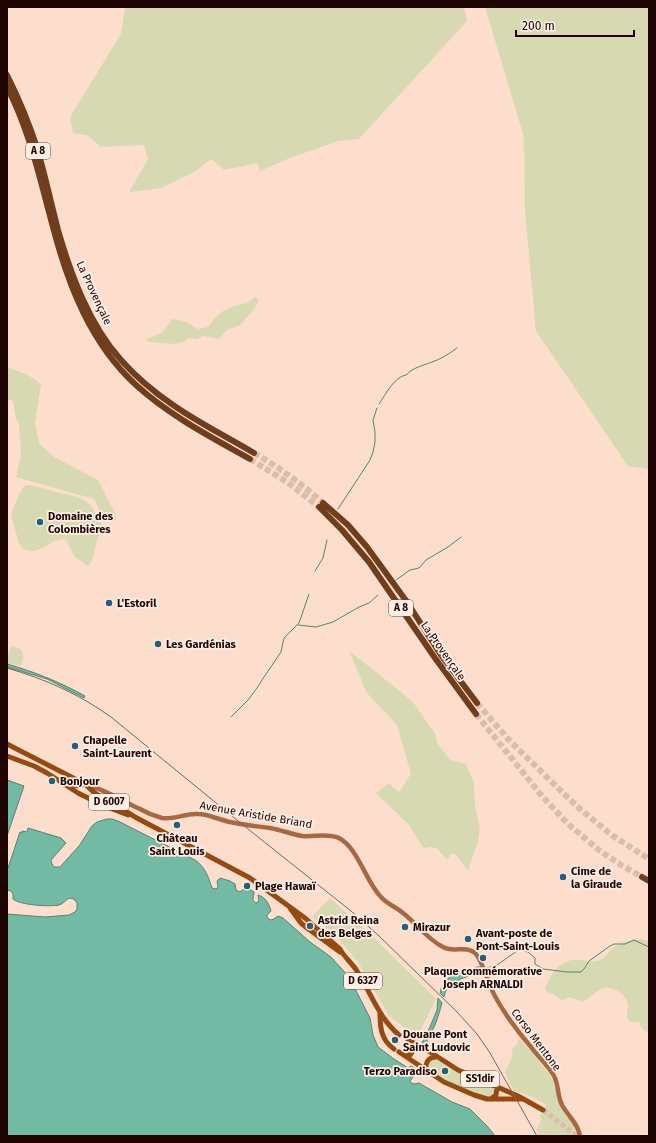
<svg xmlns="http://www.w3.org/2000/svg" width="656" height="1143" font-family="'Fira Sans',sans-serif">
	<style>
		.green { fill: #d6d9b2 }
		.water { fill: #72baa3; stroke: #588372 }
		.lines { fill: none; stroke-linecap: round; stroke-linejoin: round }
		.stream { stroke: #588372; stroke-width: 1 }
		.primary-tunnel { stroke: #dbbdad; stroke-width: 5; stroke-dasharray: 5 2.5; stroke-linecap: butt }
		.highway-tunnel { stroke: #dbbdad; stroke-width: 6; stroke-dasharray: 6 3; stroke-linecap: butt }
		.secondary { stroke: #a76943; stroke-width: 4.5 }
		.primary { stroke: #954a11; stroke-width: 5 }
		.highway { stroke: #703e1d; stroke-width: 6 }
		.rail { stroke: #80655b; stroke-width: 1 }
		.poi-dot { fill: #275f79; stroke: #ffeee5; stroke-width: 1.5 }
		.labels { text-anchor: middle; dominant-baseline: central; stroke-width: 3.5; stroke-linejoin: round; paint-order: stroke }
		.shield { fill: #ffeee5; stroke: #614a45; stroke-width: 1 }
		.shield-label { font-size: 10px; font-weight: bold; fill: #1d0400 }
		.street-label { font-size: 11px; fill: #1d0400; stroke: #ffeee5 }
		.poi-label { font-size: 11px; font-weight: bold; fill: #1d0400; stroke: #ffeee5; text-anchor: start }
	</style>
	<rect width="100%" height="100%" fill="#fddecc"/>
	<path class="green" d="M125,7h339l3,14 -108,118 -21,2 -48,17 -30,13 -3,-8 -33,7 -4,-4 -9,-7 -15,12 -35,17 -32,4 19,-33 -4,-14 -43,2 -14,-12 -14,-2 -3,-16 51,-83z
		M485,7h164v462l-21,-3 -92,-135 -11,-119 -1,-75z
		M255,297l4,3 -5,9 -14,16 -13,5 -8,9 -15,-3 -8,3 -7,-1 -6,4 -10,2 -22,-2 -6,-2 18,-8c2,-5 7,-8 9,-13l12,2 14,8 10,-2 7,-9 8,-7 11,-5 13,-3z
		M7,331l1,36 20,8 13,9 -6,39 4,20 15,14 44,23 19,37 -5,5 -8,-4 -10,-19 -78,-22 5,-22 -2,-32 -3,-4 -3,-18 -6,-2z
		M28,485h2l50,13 11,7 7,15 8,8 -8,9 -6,23 -4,6 -13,-9 -9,-17 -3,-1 -9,2 -9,6 -10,4h-6l-6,-2 -4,-6 -7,-24 -1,-5 6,-15 6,-12z
		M11,646c14,2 14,8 10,20l-14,-3v-4z
		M349,651l22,17 42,34 23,33 1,8 13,17 16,4 8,18 1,24 5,22 -2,13 -10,29 -14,-17 -3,1 -4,6 -10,-12 -9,-1 -4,2 -15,-24 -33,-32 13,-10 5,5 5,4 12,-18 -14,-49 -30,-32z
		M330,898l45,41 61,60 -19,38 -28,-21 -31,-54 -24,-28 -22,-17z
		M641,939l8,2v90l-3,1 -5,-5 -2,-5h-9c-5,-6 -2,-11 -2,-17 -1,-10 -15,-19 -24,-17 -8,2 -14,10 -21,14l-13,-5 -8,3 -9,-6 -6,-1 -2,-4c3,-12 15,-28 28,-29 9,-1 17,3 25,1 7,-2 11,-10 16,-14 8,-5 19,-7 27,-8z
		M520,1039l28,33 6,10 4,19 16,23 2,12h-36l-4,-6 6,-11 -2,-3 6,-11c-10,-7 -20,-11 -32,-14l-9,-18c3,-8 9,-15 7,-24l6,-6 -1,-1z
		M435,1058l59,29 1,7 -4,3h-4l-34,-12 -25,-15c-1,-8 0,-9 7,-12z"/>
	<path class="water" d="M7,664c28,8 53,18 78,32l-1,2 -37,-19 -40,-12z
		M7,780l17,6 -17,50z
		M107,819h5l6,2 77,39c10,7 13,16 17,28l4,1 2,-2 -1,-6 3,-3 10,3 5,3 1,6 4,2 6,-5 8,5c0,5 -3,8 2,11l3,-2 -1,-6c7,2 11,8 13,16l-4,4v3l4,2 3,-1 4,-3 5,2 27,24 21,15 18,20 21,41 3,17 5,12 16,12 14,9 3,-2 5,3 -3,8 -3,4 1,2 3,1 5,-1 33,19 18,7 18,18 7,9h-488v-222l38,3 24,-2 6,-3 2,-3v-6l-3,-4 -5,-1c-3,2 -6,6 -10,7 -9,2 -40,0 -46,-6v-5l-2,-3 -4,-1v-22h1l12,-36 2,1v-2l5,1 1,-4 33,10 5,5 -15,17 1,4 2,3h6l19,-21 13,-20 5,-4z
		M477,967h3l1,6c-13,3 -35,8 -37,24l-4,-4 1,-4 5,-9 8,-6 17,-4z
		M438,998l4,5c-2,7 -4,14 -7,22 -3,7 -9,13 -8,21l-5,-3 8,-16 7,-17z"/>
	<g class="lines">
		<path class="stream" d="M379,404c7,-10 15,-27 27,-29 8,-8 16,-9 26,-13 9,-3 17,-8 25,-14
			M338,509l32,-49 3,-8 2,-10v-10l-2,-12 4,-12
			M315,571l8,-13 4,-18
			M396,580l14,-10 9,-2 7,-8 22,-13 13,-10
			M298,625l18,2 17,-5 26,-15 10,-4 9,-8
			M231,717l17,-17 9,-12 7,-11 17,-25 3,-14 15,-15 10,-29
			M487,968l10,-3 20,-14 4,-1 7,2 7,6v6l8,5 24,3h14l3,-3 5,-8 21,-15 4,-2h11l9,-4 15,7"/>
		<path class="primary-tunnel" d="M543,1110l34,26"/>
		<path class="highway-tunnel" d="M254,453c25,14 48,31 69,50
			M250,459l37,23 32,25
			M477,703l31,36 54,53 18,17 33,27 36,23
			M476,714l66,82 25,27 33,28 21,14 21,12"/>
		<path class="secondary" d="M85,784c19,5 37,17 55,25 7,4 14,7 22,9 12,2 24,-5 36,-4 11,0 21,6 32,8 13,3 26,4 40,6 11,2 21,6 32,8 12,1 26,-3 37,2 19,10 27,44 42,59 6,7 15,10 22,16 13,10 25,27 40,34 10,6 23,-2 32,6 8,8 14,34 21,45 10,18 22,34 35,49 7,10 17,18 23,29 5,9 3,19 8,29 6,11 16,18 18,31"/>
		<path class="primary" d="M7,744l78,40c15,16 32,21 50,33l115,61 55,40 35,31c4,8 12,14 17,22 14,22 22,47 42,64
			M7,756l27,10 13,7 31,20 24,12 26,10
			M67,784l12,2 6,-2
			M290,908l11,15 6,5 33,24
			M380,1013c0,14 1,27 14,36
			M408,1040l19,10 31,20 60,26 25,14
			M399,1052l45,30 30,13 13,4h35
			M406,1056l4,-1 4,-6 -1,-5
			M426,1071c-1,-8 2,-14 10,-14
			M491,1099l5,-4 1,-8"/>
		<path class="highway" d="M7,75c12,24 22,48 30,73 8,27 14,55 21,82 13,45 31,94 63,130 15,17 33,32 52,45 26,18 54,32 81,48
			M7,87c23,44 33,93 46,140 15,58 38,117 83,158 34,31 75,52 114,74
			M323,503l25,22 19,22 40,55 34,53 36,48
			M319,507l23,23 27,32 66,96 41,56
			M642,877l7,4"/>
		<path class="rail" d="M7,668c38,11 72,26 104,49l132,108 108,86 27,24 79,77 20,22 13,19 47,83"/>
	</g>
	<g class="poi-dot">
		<circle cx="40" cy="522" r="4"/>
		<circle cx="109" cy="603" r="4"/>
		<circle cx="158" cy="644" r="4"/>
		<circle cx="75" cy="746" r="4"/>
		<circle cx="52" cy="781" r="4"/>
		<circle cx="177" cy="825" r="4"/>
		<circle cx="563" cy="877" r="4"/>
		<circle cx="247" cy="886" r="4"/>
		<circle cx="310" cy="926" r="4"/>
		<circle cx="405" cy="927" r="4"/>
		<circle cx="468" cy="939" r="4"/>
		<circle cx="483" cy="958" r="4"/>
		<circle cx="395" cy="1040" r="4"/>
		<circle cx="445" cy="1071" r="4"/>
	</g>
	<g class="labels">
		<g class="shield">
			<rect x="26" y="143" width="24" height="16" rx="3"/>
			<rect x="389" y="600" width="24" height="16" rx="3"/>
			<rect x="89" y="794" width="40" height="16" rx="3"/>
			<rect x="344" y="973" width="38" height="16" rx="3"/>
			<rect x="461" y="1071" width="38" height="16" rx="3"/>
		</g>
		<g class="shield-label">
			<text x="38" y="151">A 8</text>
			<text x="401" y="608">A 8</text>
			<text x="109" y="802">D 6007</text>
			<text x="363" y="981">D 6327</text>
			<text x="480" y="1079">SS1dir</text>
		</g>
		<g class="street-label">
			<text transform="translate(94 293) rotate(65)">La Provençale</text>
			<text transform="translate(443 651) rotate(55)">La Provençale</text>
			<text transform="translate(256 815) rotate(10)">Avenue Aristide Briand</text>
			<text transform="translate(536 1040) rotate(53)">Corso Mentone</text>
		</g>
		<g class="poi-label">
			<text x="48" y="516">Domaine des<tspan x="48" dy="13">Colombières</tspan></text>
			<text x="117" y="603">L'Estoril</text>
			<text x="166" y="644">Les Gardénias</text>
			<text x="83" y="740">Chapelle<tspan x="83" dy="13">Saint-Laurent</tspan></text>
			<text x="60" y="781">Bonjour</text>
			<text x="177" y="838" text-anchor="middle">Château<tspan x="177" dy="13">Saint Louis</tspan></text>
			<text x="571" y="871">Cime de<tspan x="571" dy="13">la Giraude</tspan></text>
			<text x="255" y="886">Plage Hawaï</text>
			<text x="318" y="920">Astrid Reina<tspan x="318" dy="13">des Belges</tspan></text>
			<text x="413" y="927">Mirazur</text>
			<text x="476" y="933">Avant-poste de<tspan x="476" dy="13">Pont-Saint-Louis</tspan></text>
			<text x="483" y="971" text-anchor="middle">Plaque commémorative<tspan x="483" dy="13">Joseph ARNALDI</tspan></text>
			<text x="403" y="1034">Douane Pont<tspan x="403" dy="13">Saint Ludovic</tspan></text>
			<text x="437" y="1071" text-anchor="end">Terzo Paradiso</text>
		</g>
	</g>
	<rect width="656" height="1143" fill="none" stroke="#1d0400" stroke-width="16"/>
	<path d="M516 30v6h118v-6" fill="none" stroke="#1d0400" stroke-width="2"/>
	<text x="522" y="30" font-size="12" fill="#1d0400" stroke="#ffeee5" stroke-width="3" paint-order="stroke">200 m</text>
</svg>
